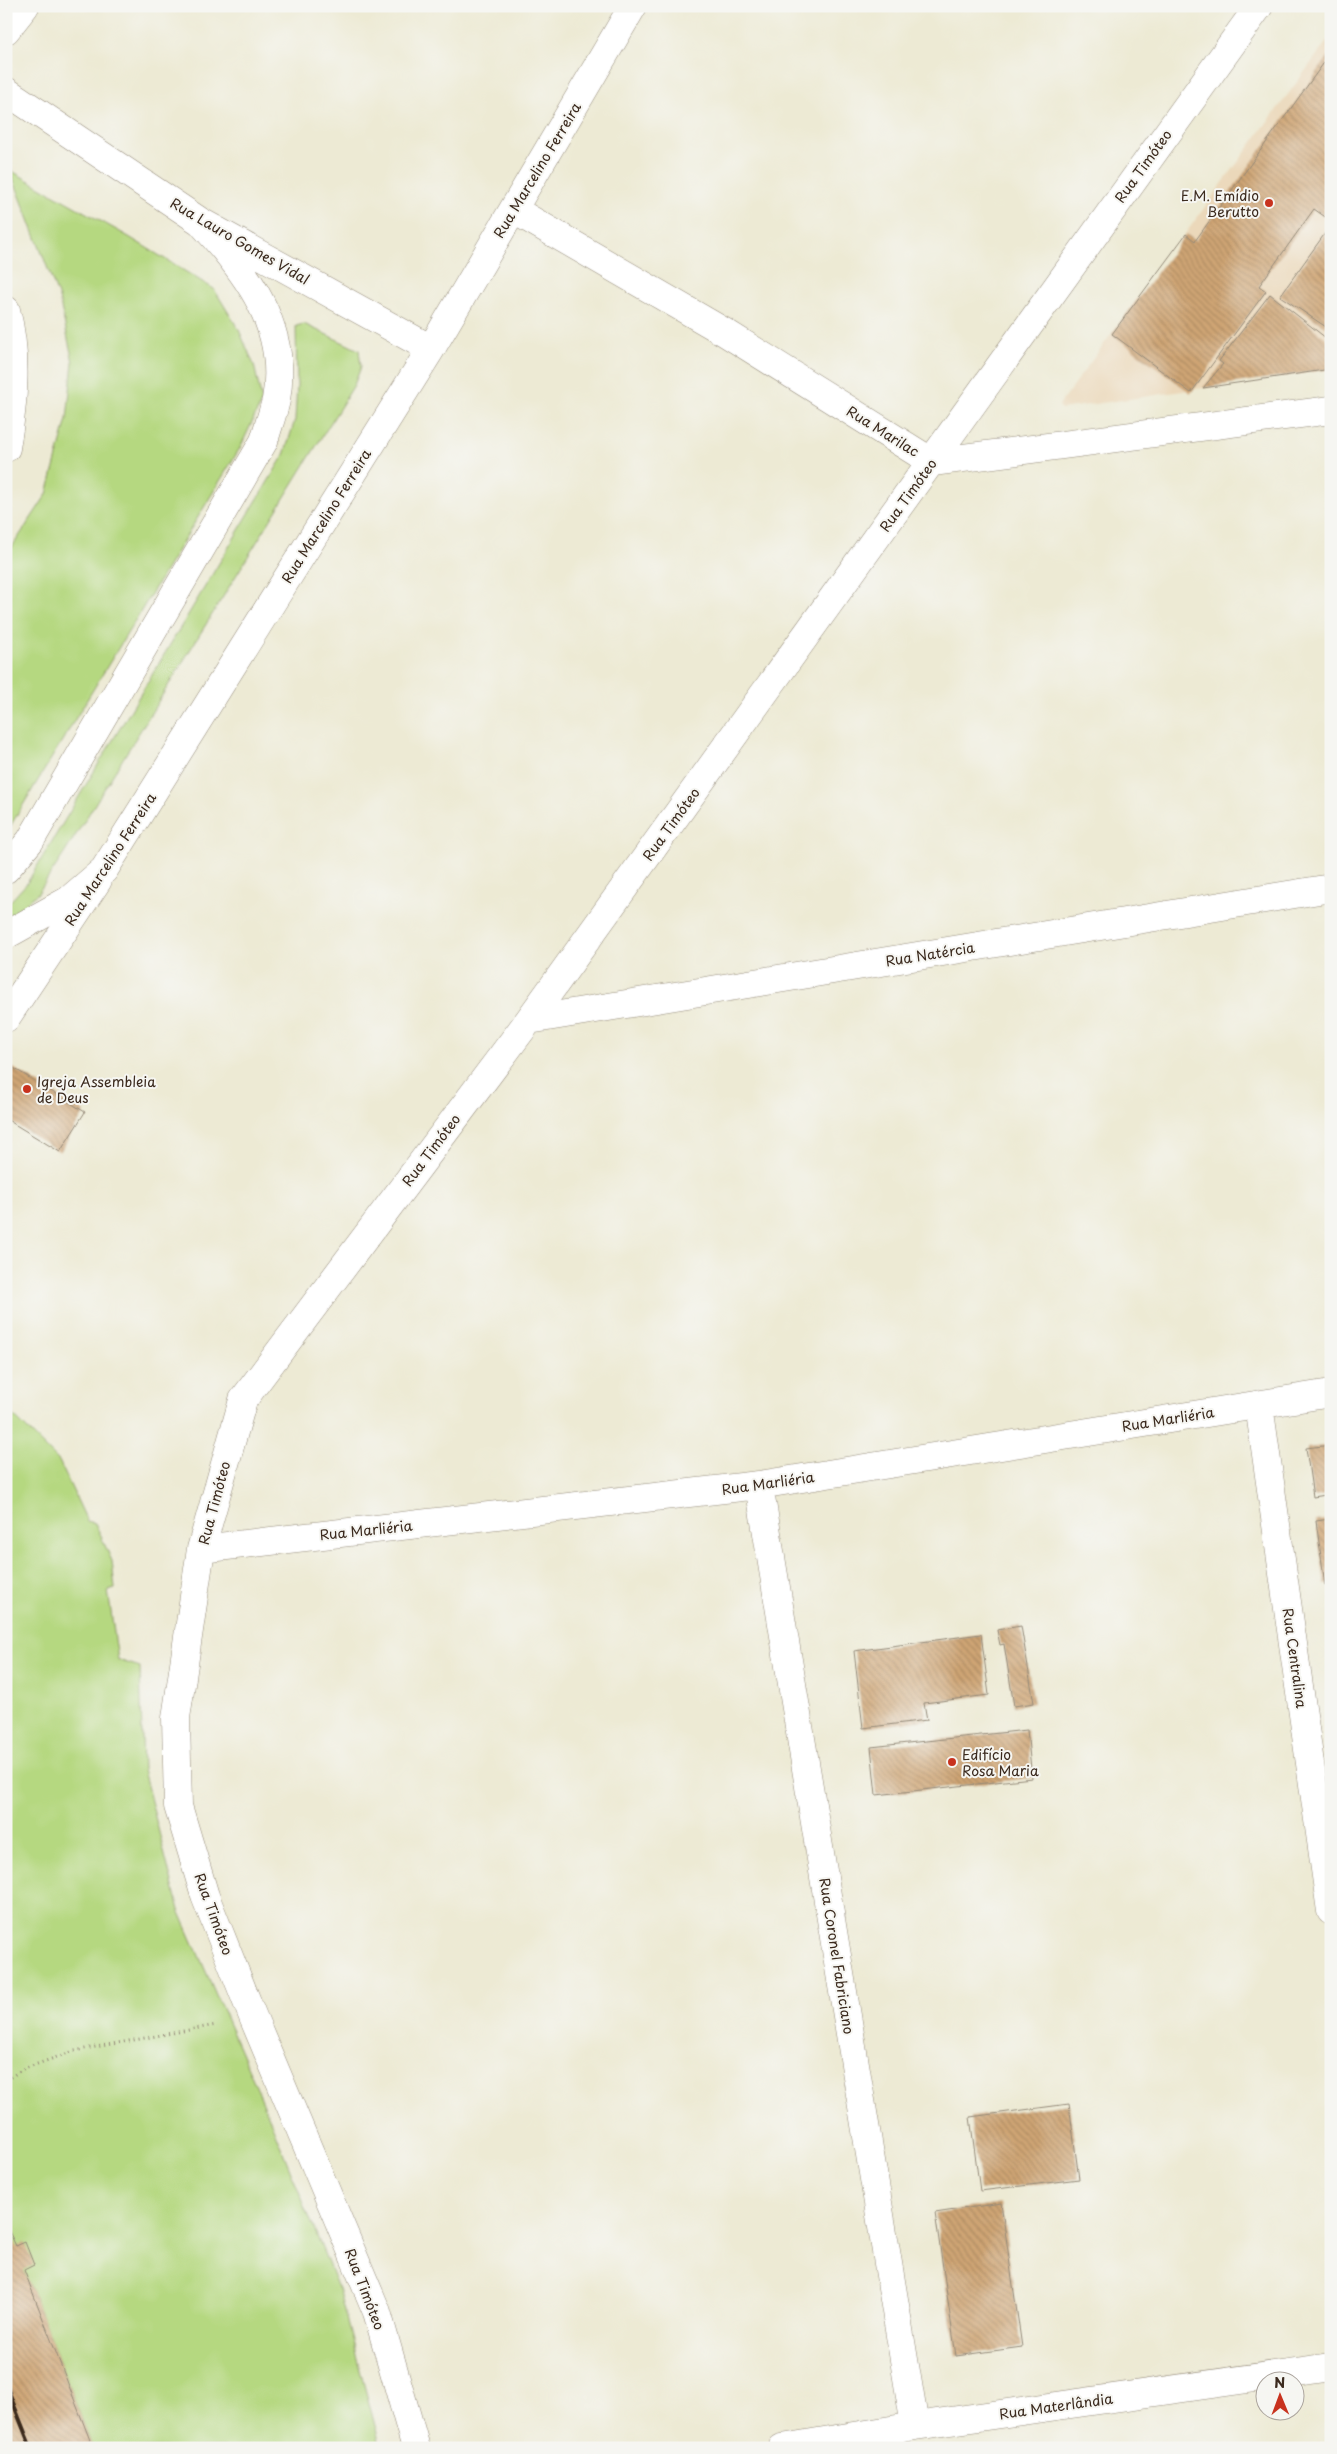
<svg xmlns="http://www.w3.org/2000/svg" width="1337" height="2454" font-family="'Playpen Sans',sans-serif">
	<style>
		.built { fill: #ebd8ba }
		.green { fill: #b5d880; stroke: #78814f }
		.building { fill: url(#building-back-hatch) }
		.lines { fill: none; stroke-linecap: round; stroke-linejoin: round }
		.street-casing { stroke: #948a79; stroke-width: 29 }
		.secondary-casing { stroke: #948a79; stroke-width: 29 }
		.path { stroke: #948a79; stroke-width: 3; stroke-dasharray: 1 4; stroke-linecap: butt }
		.street { stroke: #fff; stroke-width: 28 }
		.secondary { stroke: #fff; stroke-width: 28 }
		.rail { stroke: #3b2a1e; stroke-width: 4 }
		.poi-dot { fill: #c8321e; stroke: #f6f6f2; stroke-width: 2 }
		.labels { text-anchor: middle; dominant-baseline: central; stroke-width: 4; stroke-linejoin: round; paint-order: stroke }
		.street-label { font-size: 14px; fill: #3b2a1e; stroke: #f6f6f2 }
		.poi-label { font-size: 14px; fill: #3b2a1e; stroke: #f6f6f2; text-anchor: start }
	</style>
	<defs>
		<pattern id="building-back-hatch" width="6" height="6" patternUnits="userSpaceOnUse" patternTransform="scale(1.25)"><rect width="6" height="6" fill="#cfa575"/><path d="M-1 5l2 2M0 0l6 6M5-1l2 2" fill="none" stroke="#a9875f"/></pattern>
	</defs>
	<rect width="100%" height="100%" fill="#f6f6f2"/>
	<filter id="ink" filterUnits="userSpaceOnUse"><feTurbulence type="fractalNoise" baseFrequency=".02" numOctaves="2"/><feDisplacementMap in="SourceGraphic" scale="10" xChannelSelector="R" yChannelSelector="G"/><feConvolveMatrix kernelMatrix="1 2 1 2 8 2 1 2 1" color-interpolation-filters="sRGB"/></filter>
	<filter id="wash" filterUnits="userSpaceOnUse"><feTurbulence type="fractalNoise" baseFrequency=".0096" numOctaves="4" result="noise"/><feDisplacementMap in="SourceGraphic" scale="20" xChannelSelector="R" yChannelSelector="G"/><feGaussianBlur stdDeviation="1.12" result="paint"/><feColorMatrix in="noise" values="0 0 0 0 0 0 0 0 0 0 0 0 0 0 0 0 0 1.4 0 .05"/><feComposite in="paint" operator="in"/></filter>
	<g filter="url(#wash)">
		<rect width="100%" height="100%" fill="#edead4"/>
		<path class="built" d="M1331,36v333l-270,40 -2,-4z"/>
		<path class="green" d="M10,170l119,67 85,52 25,41 15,35 8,36 -22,47 -234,385v-277l41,-62 20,-75 6,-57 -14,-64z
			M304,324l55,26 2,17 -7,18 -290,469 -26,39 -32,26v-13l21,-23 257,-428 11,-35 2,-35 -1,-59z
			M6,1412l10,6 43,43 28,60 8,2 17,38 3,28 -7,2 10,69 22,7 3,103 36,140 83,190 76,188 43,160h-288l-87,-223z"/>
		<g id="blocks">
			<path class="building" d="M1331,53v168l-17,-12 -55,77 7,5 -75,102 -79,-59 74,-100 9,7z
				M1331,225v102l-2,2 -49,-33z
				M1270,294l61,48v27l-128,19 20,-24 -4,-3z
				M7,1064l78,48 -25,40 -54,-33z
				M1331,1445v139l-6,1 -9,-64 14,-2 -4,-24 -13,2 -7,-49z
				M1021,1626l13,77 -20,3 -10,-62 -4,1 -3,-15z
				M981,1634l8,61 -65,8 3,17 -64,8 -9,-77z
				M1027,1730l5,48 -156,17 -5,-48z
				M1069,2104l10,75 -99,12 -10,-74z
				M1001,2203l21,144 -66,9 -21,-143z
				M6,2225l10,21 9,-4 9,23 -10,5 69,178h-87z"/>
		</g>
	</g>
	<g filter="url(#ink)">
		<use href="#blocks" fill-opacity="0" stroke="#948a79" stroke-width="1"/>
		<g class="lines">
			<g class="street-casing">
				<path id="street" d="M514,210l212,123 206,129 399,-52
					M6,1018l92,-138
					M529,1020l802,-132
					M1259,1405l72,506
					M759,1485l156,941
					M201,1549l558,-64 572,-92
					M416,2448l-39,-136 -124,-295 -48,-121 -27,-90 -2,-88 25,-169 42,-149 286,-380 730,-1014
					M782,2448l133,-22 416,-59"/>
			</g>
			<g class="secondary-casing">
				<path id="secondary" d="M6,30l19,-24
					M6,91l195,131 230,127
					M6,310c12,47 8,91 0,138
					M6,869l24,-28 234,-400c4,-14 9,-28 12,-41 13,-73 -29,-127 -75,-178
					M6,935l63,-35 35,-30 327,-521 202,-343"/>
			</g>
			<path class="path" d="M6,2080l17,-11 51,-18 142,-26"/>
			<use href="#street" class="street"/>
			<use href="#secondary" class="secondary"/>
			<path class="rail" d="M6,2385l25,63
				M6,2447l1,1"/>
		</g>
	</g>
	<g class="poi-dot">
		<circle cx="1269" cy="203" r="5"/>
		<circle cx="27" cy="1089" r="5"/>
		<circle cx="952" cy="1762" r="5"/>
	</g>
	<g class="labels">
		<g class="street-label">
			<text transform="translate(1143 166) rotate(-54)">Rua Timóteo</text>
			<text transform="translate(537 170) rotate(-59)">Rua Marcelino Ferreira</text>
			<text transform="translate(240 241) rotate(30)">Rua Lauro Gomes Vidal</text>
			<text transform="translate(883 431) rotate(32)">Rua Marilac</text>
			<text transform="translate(908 495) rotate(-54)">Rua Timóteo</text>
			<text transform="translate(326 516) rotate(-58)">Rua Marcelino Ferreira</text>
			<text transform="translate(671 824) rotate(-54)">Rua Timóteo</text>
			<text transform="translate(110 859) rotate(-57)">Rua Marcelino Ferreira</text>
			<text transform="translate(930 954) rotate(-9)">Rua Natércia</text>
			<text transform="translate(431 1150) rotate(-53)">Rua Timóteo</text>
			<text transform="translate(1168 1419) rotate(-9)">Rua Marliéria</text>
			<text transform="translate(768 1483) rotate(-8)">Rua Marliéria</text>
			<text transform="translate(214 1503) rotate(-75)">Rua Timóteo</text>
			<text transform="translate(366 1530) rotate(-6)">Rua Marliéria</text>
			<text transform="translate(1295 1658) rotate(82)">Rua Centralina</text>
			<text transform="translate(214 1914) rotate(70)">Rua Timóteo</text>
			<text transform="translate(837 1956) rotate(81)">Rua Coronel Fabriciano</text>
			<text transform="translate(365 2289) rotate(69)">Rua Timóteo</text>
			<text transform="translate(1056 2406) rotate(-8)">Rua Materlândia</text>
		</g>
		<g class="poi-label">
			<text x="1259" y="195" text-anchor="end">E.M. Emídio<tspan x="1259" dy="16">Berutto</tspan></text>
			<text x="37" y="1081">Igreja Assembleia<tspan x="37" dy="16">de Deus</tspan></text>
			<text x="962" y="1754">Edifício<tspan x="962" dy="16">Rosa Maria</tspan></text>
		</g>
	</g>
	<rect width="1337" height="2454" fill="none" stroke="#f6f6f2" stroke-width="25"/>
	<g transform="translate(1280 2396) rotate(359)"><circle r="24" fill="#f6f6f2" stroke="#aba49d"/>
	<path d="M0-4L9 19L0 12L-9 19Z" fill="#c8321e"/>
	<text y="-8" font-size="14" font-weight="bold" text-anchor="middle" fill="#3b2a1e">N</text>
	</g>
</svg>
